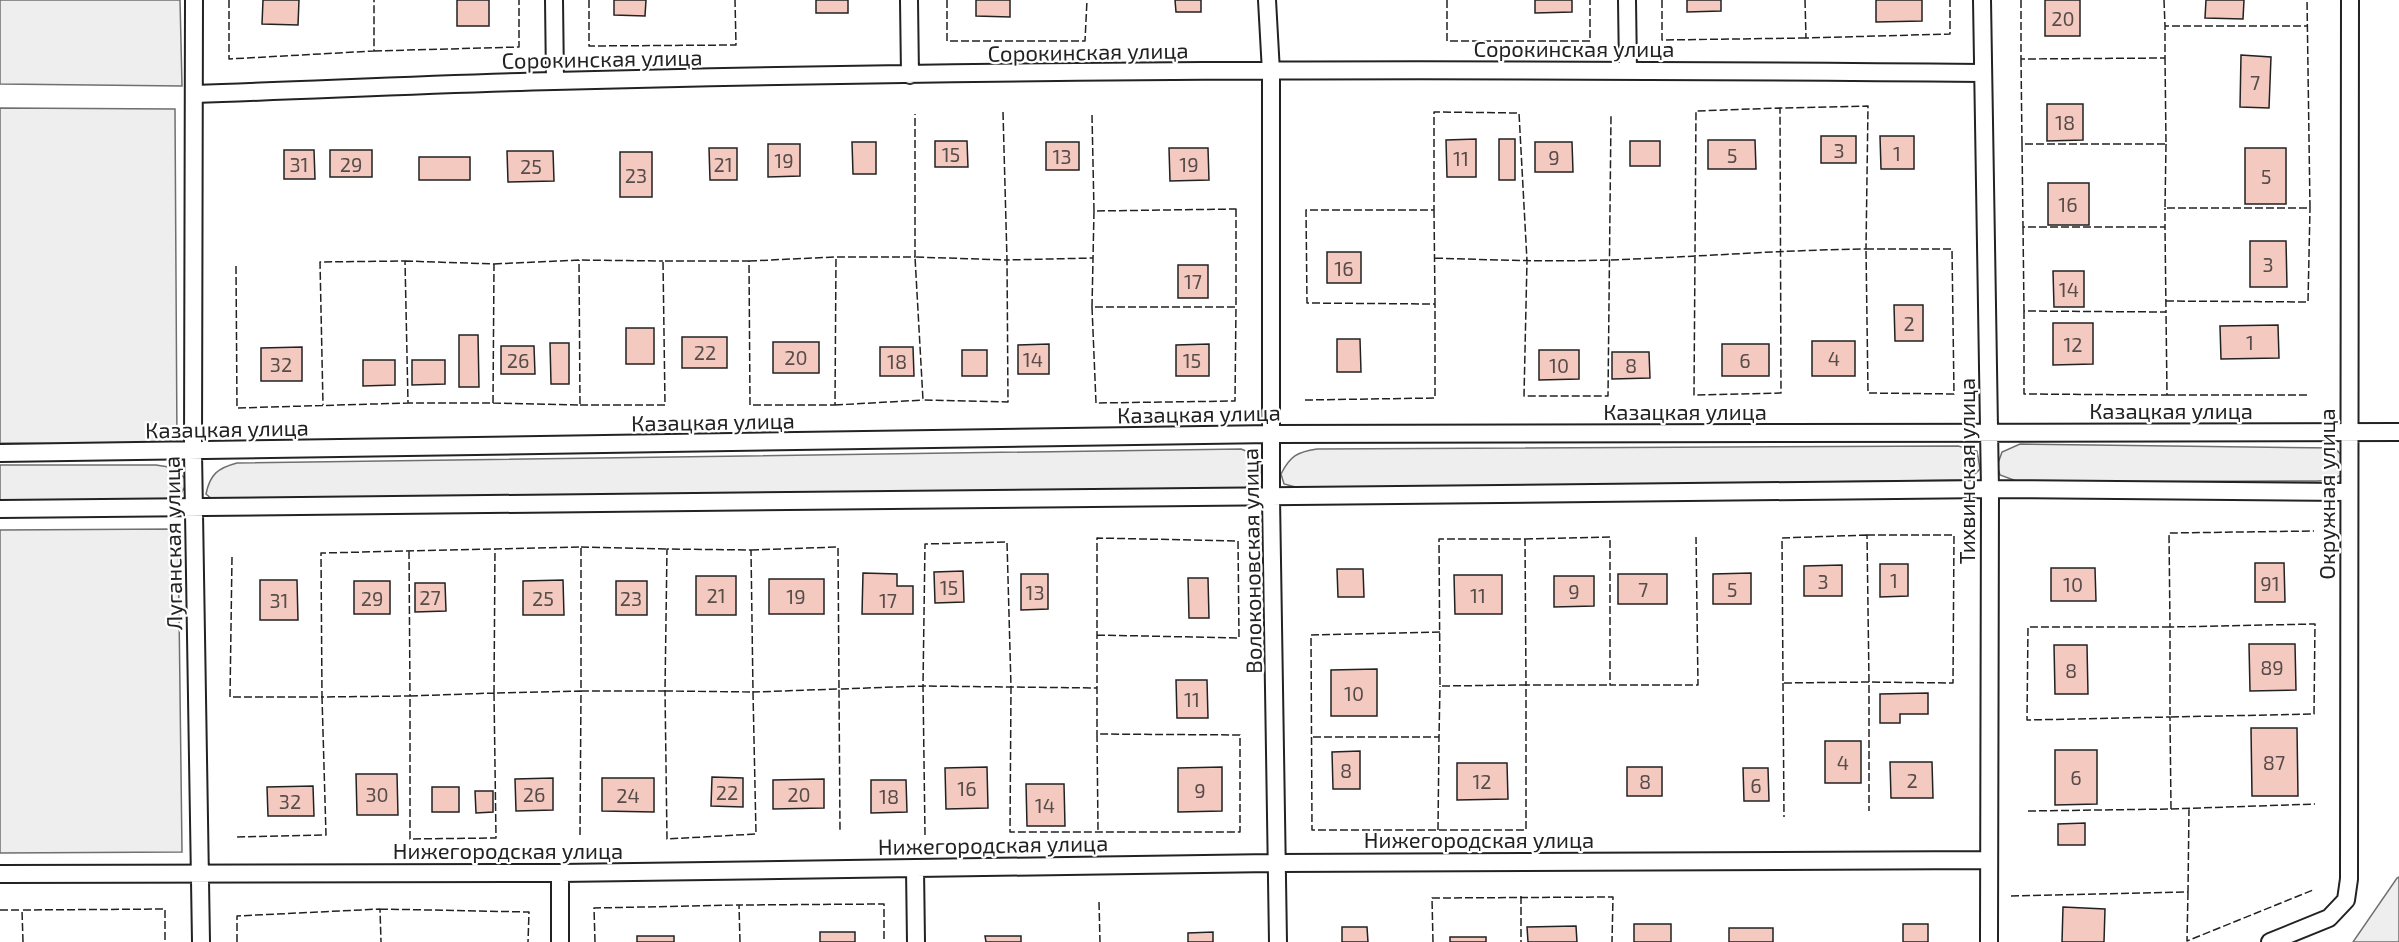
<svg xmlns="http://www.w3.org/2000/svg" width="2399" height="942" font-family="'Exo 2',sans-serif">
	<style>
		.green { fill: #eee; stroke: #6f6f6f; stroke-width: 1.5 }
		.building { fill: #f3c9c0; stroke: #222; stroke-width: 1.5 }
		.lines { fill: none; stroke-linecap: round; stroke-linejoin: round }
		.minor-casing { stroke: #222; stroke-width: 20 }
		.minor { stroke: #fff; stroke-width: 16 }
		.fence { stroke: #222; stroke-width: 1.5; stroke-dasharray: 8 3; stroke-linecap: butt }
		.labels { text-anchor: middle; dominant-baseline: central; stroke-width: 4.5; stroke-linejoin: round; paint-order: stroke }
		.number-label { font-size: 20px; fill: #564c4a }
		.street-label { font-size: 22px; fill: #222; stroke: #fff }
	</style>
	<rect width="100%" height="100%" fill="#fff"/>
	<path class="green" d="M0,0h180l2,86 -182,-2z
		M0,108l175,1 2,336 -177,-2z
		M2020,444l315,4 7,8 -1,19 -9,5 -15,1 -298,1 -19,-7 -3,-9 5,-14z
		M1958,446l19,5 3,18 -11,11 -666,9 -19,-5 -3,-10c9,-18 16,-22 36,-25z
		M1241,449l15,6 5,11 -2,12 -16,11 -1030,11 -7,-6c4,-20 12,-26 31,-31z
		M0,465h156l19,3 13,14 -10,16 -14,3 -164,1z
		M178,529l4,323 -182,1v-323z
		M2399,877v65h-46l44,-64z"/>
	<path class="building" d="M263,0h36l-1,25 -36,-1z
		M457,0h32v26h-32z
		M614,0h32l-1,16 -31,-1z
		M816,0h32v13h-32z
		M976,0h34v17l-34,-1z
		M1175,0h26v12h-25z
		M1535,0h37v12l-37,1z
		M1687,0h34v11l-34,1z
		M1876,0h46v21l-46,1z
		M2045,0h35v36h-35z
		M2206,0h38l-1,19 -38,-1z
		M2241,55l30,2 -2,51 -29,-1z
		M2047,104h36v36l-36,1z
		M1821,136h35v27h-35z
		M1880,136h34v33h-33z
		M1476,139v38h-29l-1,-37z
		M1499,139h16v41h-16z
		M1708,140h47l1,29h-48z
		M935,141h32l1,26h-33z
		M1630,141h30v25h-30z
		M852,142h24v32h-23z
		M1046,142h33v28h-33z
		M1535,142h37l1,30h-38z
		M768,144h32v32l-32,1z
		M709,148h28v32h-27z
		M1169,148h39l1,32 -39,1z
		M2245,148h41v56h-41z
		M284,150h30l1,29h-31z
		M330,150h42v27h-42z
		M507,151h46l1,30 -46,1z
		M620,152h32v45h-32z
		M419,157h51v23h-51z
		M2048,183h41v42h-41z
		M2250,241h36l1,46h-37z
		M1327,252h34v31h-34z
		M1178,265h30v33h-30z
		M2053,271h31v36h-30z
		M1894,305h29v36h-28z
		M2053,323h40v41l-40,1z
		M2278,325l1,33 -58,1 -1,-33z
		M626,328h28v36h-28z
		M459,335h19l1,52h-20z
		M682,337h45v31h-45z
		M1337,339h23l1,33h-24z
		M1812,341h43v35h-43z
		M773,342h46v31h-46z
		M550,343h19v41h-18z
		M1049,344v30h-31v-29z
		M1209,344v32h-33v-31z
		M1722,344h47v32h-47z
		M501,346h33l1,28h-34z
		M302,347v34h-41v-33z
		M880,347h33l1,29h-34z
		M962,350h25v26h-25z
		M1539,350h40v29l-40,1z
		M1612,352h37l1,26 -38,1z
		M363,360h32v25l-32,1z
		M412,360h33v24l-33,1z
		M2255,563h29l1,39h-30z
		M1880,564h28v32l-28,1z
		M1842,565v31h-38v-30z
		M2051,568h44l1,33h-45z
		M1337,569h26l1,28h-26z
		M963,571l1,31 -29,1 -1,-31z
		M863,573l34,1v12h16v28h-51z
		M1751,573v31h-38v-30z
		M1021,574h27v35l-27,1z
		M1618,574h49v30h-49z
		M1454,575h48v39h-47z
		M696,576h40v39h-40z
		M1554,576h40v30l-40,1z
		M1188,578h20l1,40h-20z
		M769,579h55v35h-55z
		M260,580h37l1,40h-38z
		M563,580l1,35h-41v-34z
		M354,581h36v33h-36z
		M616,581h31v34h-31z
		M415,583h30l1,28 -31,1z
		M2249,644h46l1,46 -46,1z
		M2054,645h33l1,49h-33z
		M1377,669v47h-46v-46z
		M1176,680h31l1,38h-31z
		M1928,693v21h-28v9h-20v-29z
		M2251,728h46l1,68h-46z
		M1825,741h36v42h-36z
		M2055,750h42v54l-42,1z
		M1360,751v38h-27l-1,-37z
		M1890,762h42l1,36h-42z
		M1457,763h50l1,36 -51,1z
		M987,767l1,41 -42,1 -1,-41z
		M1222,767v44l-44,1v-44z
		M1627,767h35v29h-35z
		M1743,768h25l1,33h-25z
		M356,774h41l1,41h-41z
		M712,777l31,1v29l-32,-1z
		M553,778v32l-37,1 -1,-32z
		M602,778h52v34l-52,-1z
		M824,779v29l-51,1v-29z
		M871,780h35l1,32 -36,1z
		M1026,784h38l1,42h-38z
		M313,786l1,30h-46l-1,-29z
		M432,787h27v25h-27z
		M475,791h18v21l-17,1z
		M2085,823v22h-27v-21z
		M2063,907l42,2 -1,33h-42z
		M1634,924h37v18h-37z
		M1903,924h25v18h-25z
		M1576,926l1,16h-49l-1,-15z
		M1342,927h25l1,15h-26z
		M1729,928h44v14h-44z
		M820,932h35v10h-35z
		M1213,932v10h-25v-9z
		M637,936h37v6h-37z
		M985,936h36v6h-35z
		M1450,937h36v5h-36z"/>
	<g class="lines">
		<g class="minor-casing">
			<path id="minor" d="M194,0l-1,452 8,490
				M554,0l1,81
				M909,0l1,75
				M1267,0l4,72v426l7,444
				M1627,0l1,70
				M1982,0l8,489 -1,453
				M195,94c120,-4 239,-10 359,-13 476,-13 952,-12 1428,-8
				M0,453l1272,-19 1127,-2
				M0,509l1990,-20 358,3
				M915,868l1,74
				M560,873v69
				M0,874l560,-1 718,-10 709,-3
				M2270,942l59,-24 17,-18 3,-21 1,-879"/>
		</g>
		<use href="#minor" class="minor"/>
		<path class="fence" d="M229,0v59l145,-8v-51
			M589,0v46l147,-1 -1,-45
			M947,0v41h138l2,-41
			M1447,0v41h143v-41
			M1662,0v40l144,-2
			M1805,0l1,38 144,-4v-34
			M2021,0v59l144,-1v-32
			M2164,0l1,26h143
			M374,51l145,-4v-47
			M2021,59l1,85h144l-1,-86
			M1003,112l4,148 -92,-3 8,143 85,2 -1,-142 86,-2
			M1092,115l2,96
			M2022,144l1,83h142v-19
			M2166,144l-1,64h145l-3,-208
			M1236,209v98h-144l2,-96z
			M1434,210l1,94 -128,-1 -1,-93h128v-98l85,1 8,148 -3,135h84l3,-280
			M2023,227l1,84 142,1 -1,-85
			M1866,249h86l2,145 -86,-1z
			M1435,258c58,2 116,4 174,2 86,-3 171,-10 257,-11l2,-143 -88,2 1,285 -87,2 2,-284 84,-3
			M405,261l89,3 -1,139h-85
			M749,261l87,-4
			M494,264l85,-4 84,1
			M236,266l1,142 171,-5 -3,-142 -85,1 3,143
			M2166,301l142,1 2,-94
			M1092,307l4,96 139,-2 1,-94
			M2024,311v83l143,1 -1,-83
			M2167,395h142
			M1305,400l130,-2v-94
			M493,403l87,2 -1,-145
			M580,405h85l-2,-144h86l1,144h85l1,-148h79v-143
			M835,405l88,-5
			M1867,535h87l-1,148 -84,-1z
			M1867,535l-85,3 1,145 86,-1v129
			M1525,539l85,-2v148h88l-2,-148
			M581,547l86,2
			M751,550l87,-3 1,142 84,-3 174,2
			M409,551l1,145 -88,1 -1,-144 174,-4
			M232,557l-2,140h92l4,138 -91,2
			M1440,632l-129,3 1,195h214v-145l-86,1 -1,-147h86l1,146h84
			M1097,635l142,3 -1,-97 -141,-3v196
			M1783,683l1,134
			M665,691l88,1 3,142 -89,5z
			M494,693l2,145 -86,1v-143z
			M1313,737h126l1,-51
			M2171,809l144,-5
			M2028,811l143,-2 -1,-92 -143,3 1,-93h142v90l144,-3 1,-90 -145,3 -1,-94 145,-2
			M1438,830l1,-93
			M580,835l1,-144 -87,2 1,-144 86,-2v144h84l2,-142 84,1 2,142 86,-3 1,141
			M925,835l-2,-149 2,-142 82,-2 4,145 -1,145h230v-97l-143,-1 1,96
			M2188,892l-1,49 126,-51
			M1521,896v46
			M2011,896l177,-4 1,-84
			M1099,902l1,40
			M380,909l149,3 -1,30
			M0,910h22
			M23,942l-1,-32 143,-1v33
			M237,942v-26l143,-7 1,33
			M595,942l-1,-34 145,-3
			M740,942l-1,-37 145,-1v38
			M1433,942l-1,-44 181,-1 -1,45"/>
	</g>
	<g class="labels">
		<g class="number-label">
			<text x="2063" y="18">20</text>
			<text x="2255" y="82">7</text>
			<text x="2065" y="122">18</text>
			<text x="1839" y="150">3</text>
			<text x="1897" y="153">1</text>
			<text x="951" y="154">15</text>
			<text x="1732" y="155">5</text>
			<text x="1062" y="156">13</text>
			<text x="1554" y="157">9</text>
			<text x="1461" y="158">11</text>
			<text x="784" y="160">19</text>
			<text x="299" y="164">31</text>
			<text x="351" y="164">29</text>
			<text x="723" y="164">21</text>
			<text x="1189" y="164">19</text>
			<text x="531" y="166">25</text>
			<text x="636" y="175">23</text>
			<text x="2266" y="176">5</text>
			<text x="2068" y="204">16</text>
			<text x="2268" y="264">3</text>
			<text x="1344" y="268">16</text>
			<text x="1193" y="281">17</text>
			<text x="2069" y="289">14</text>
			<text x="1909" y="323">2</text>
			<text x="2250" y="342">1</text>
			<text x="2073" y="344">12</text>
			<text x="705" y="352">22</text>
			<text x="796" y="357">20</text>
			<text x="1834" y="358">4</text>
			<text x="1033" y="359">14</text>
			<text x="518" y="360">26</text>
			<text x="1192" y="360">15</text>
			<text x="1745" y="360">6</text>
			<text x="897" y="361">18</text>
			<text x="281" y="364">32</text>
			<text x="1559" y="365">10</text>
			<text x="1631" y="365">8</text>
			<text x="1894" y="580">1</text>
			<text x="1823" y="581">3</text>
			<text x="2270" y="583">91</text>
			<text x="2073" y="584">10</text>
			<text x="949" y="587">15</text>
			<text x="1643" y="589">7</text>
			<text x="1732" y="589">5</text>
			<text x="1574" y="591">9</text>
			<text x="1035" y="592">13</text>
			<text x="716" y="595">21</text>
			<text x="1478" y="595">11</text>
			<text x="796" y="596">19</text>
			<text x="430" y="597">27</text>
			<text x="372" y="598">29</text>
			<text x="543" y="598">25</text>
			<text x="631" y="598">23</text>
			<text x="279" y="600">31</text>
			<text x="888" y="600">17</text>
			<text x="2272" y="667">89</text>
			<text x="2071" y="670">8</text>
			<text x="1354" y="693">10</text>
			<text x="1192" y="699">11</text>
			<text x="1843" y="762">4</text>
			<text x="2274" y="762">87</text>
			<text x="1346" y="770">8</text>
			<text x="2076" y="777">6</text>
			<text x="1912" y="780">2</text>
			<text x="1482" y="781">12</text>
			<text x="1645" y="781">8</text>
			<text x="1756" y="785">6</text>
			<text x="967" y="788">16</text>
			<text x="1200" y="790">9</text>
			<text x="727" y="792">22</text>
			<text x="377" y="794">30</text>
			<text x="534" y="794">26</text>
			<text x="799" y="794">20</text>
			<text x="628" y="795">24</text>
			<text x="889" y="796">18</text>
			<text x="290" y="801">32</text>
			<text x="1045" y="805">14</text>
		</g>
		<g class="street-label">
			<text x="1574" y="48">Сорокинская улица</text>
			<text transform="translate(1088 51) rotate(-1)">Сорокинская улица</text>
			<text transform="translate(602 58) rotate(-1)">Сорокинская улица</text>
			<text x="2171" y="410">Казацкая улица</text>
			<text x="1685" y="411">Казацкая улица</text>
			<text transform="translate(1199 413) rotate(-1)">Казацкая улица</text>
			<text transform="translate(713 421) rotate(-1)">Казацкая улица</text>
			<text transform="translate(227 428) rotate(-1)">Казацкая улица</text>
			<text transform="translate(1966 471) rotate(-90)">Тихвинская улица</text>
			<text transform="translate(2326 494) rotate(-90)">Окружная улица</text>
			<text transform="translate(172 543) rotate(-91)">Луганская улица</text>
			<text transform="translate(1251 561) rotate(-91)">Волоконовская улица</text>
			<text x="1479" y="839">Нижегородская улица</text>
			<text transform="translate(993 844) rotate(-1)">Нижегородская улица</text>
			<text x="508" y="850">Нижегородская улица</text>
		</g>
	</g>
</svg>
